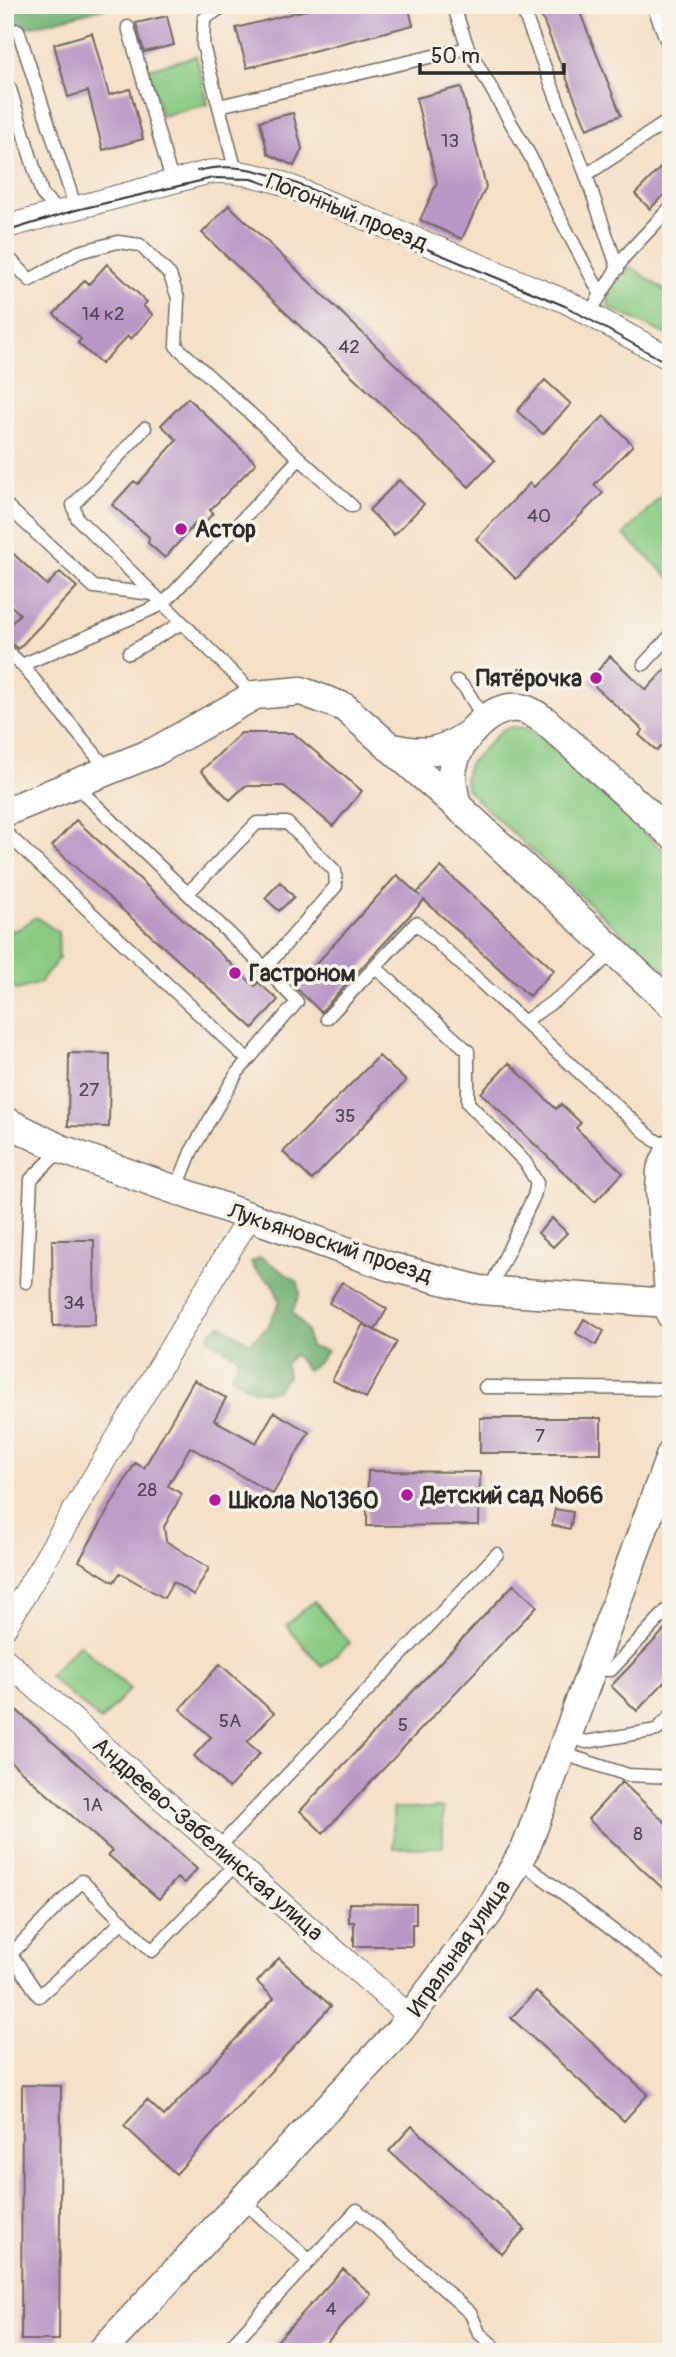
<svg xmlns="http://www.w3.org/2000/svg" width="676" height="2357" font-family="Pangolin,sans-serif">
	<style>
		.green { fill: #89cb83; stroke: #5a7b57; stroke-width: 2 }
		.forest { fill: #6eaf71; stroke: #4c6d4e; stroke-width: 2 }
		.building { fill: #ba97c6 }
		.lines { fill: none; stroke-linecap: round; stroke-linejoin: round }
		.service-casing { stroke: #726a61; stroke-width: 15 }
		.minor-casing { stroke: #726a61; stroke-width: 25 }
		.tertiary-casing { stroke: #726a61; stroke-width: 31 }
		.service { stroke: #fff; stroke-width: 12 }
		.minor { stroke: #fff; stroke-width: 23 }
		.tertiary { stroke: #fff; stroke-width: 28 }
		.tram { stroke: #2b2b2b; stroke-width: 2 }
		.poi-dot { fill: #b5179e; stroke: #f7f3e8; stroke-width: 2.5 }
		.labels { text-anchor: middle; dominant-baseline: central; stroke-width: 7; stroke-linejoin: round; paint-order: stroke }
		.number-label { font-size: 19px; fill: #4f4652 }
		.street-label { font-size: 23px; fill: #2b2b2b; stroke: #f7f3e8 }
		.poi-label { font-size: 23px; font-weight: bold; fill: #2b2b2b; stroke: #f7f3e8; text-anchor: start }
	</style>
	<rect width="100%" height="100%" fill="#f7f3e8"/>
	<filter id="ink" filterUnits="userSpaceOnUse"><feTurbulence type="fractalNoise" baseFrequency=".0143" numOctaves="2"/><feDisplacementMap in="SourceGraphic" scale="14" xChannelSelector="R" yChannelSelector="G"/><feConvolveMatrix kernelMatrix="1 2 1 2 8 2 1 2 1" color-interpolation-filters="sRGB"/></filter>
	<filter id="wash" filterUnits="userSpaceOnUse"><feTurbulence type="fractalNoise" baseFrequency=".00686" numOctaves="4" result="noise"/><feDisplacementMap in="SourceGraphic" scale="28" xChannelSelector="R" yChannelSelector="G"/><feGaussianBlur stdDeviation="1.57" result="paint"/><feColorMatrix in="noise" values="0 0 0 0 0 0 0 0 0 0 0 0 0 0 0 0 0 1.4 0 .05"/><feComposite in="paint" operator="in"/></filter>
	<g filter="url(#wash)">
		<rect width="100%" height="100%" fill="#f5dfc6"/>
		<path class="green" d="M196,56l12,48 -47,12 -13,-47z
			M630,266l41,29v42l-63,-30 2,-17z
			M669,487l2,2v90l-47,-44z
			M513,727l12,1 12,7 134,123v121l-195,-180 -10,-11 -1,-12 4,-12 33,-34z
			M36,917l22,15 1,26 -19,25 -23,7 -12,-6v-52l14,-3z
			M314,1601l36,42 -28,24 -36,-42z
			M79,1644l51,45 -29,32 -52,-45z
			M393,1808h50v39l-50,1z"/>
		<path class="forest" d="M5,5h112l-112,28z
			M261,1257l37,25 2,11 -8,19 14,17 4,18 17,4 -9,12 -11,7 -13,-16 -9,10 3,12 -11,14c-20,5 -31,-2 -46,-15l8,-17 -30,-19 1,-7 11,-7 29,18 18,-17 12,-25 -8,-18 -17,-13 -4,-8z"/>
		<g id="blocks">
			<path class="building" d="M325,5h83l5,20 -166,43 -11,-40z
				M537,5h40l44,110 -34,14z
				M167,16l7,29 -30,7 -8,-29z
				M92,33l17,62 21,-6 13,50 -40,11 -15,-59 -20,6 -14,-53z
				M461,87l25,100 -24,52 -42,-19 17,-37 -21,-85z
				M293,113l9,36 -8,17 -26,-12 -8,-33z
				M671,157v30l-21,22 -15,-15z
				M229,205l266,255 -26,27 -267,-254z
				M107,264l40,38 -4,4 10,9 -22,24 -3,-3 -27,28 -23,-21 3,-4 -27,-25 31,-34 4,4z
				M545,380l26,24 -28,30 -26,-23z
				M188,398l68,65 -46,47 3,3 -13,15 -5,-4 -30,34 -17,-15 1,-6 -37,-32 22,-24 4,3 39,-44 -16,-15z
				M604,416l29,29 -39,40 9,8 -87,86 -40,-40 54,-56 4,4z
				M399,480l25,24 -30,31 -25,-25z
				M5,546l42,39 13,-13 17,15 -59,62 -13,-12v-7l15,-16 -15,-14z
				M610,656l36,34 25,-27v91l-10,-8 -4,5 -18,-16 4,-5 -54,-49z
				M241,733h52l69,58 -29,35 -49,-40h-39l-15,14 -29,-29z
				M76,820l179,166 3,-4 20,18 -25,28 -201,-182z
				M441,867l113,103 -25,26 -105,-96 -103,112 -26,-25 102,-112 23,21 -3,-3z
				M280,882l14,15 -15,14 -14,-13z
				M69,1053l41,1 -1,73 -41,-1z
				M379,1056l27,25 -94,99 -29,-28z
				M509,1063l47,46 5,-5 20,19 -5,5 47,45 -28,29 -114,-109z
				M552,1218l15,15 -14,14 -15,-14z
				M52,1240h42l1,85 -42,1z
				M342,1282l45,27 -12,21 -46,-27z
				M584,1319l20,12 -8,14 -20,-12z
				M363,1324l34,18 -31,56 -34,-18z
				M194,1380l32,18 -12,22 42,23 18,-31 35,20 -36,62 -83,-47 -22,39 14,8 -18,33 2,14 43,27 -15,27 -21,-13 -9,16 -44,-25 -6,9 -35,-21 56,-98 9,5z
				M480,1418h121v35h-121z
				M368,1471l112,1 -1,53 -112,1z
				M555,1509l18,3 -3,17 -18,-4z
				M514,1584l23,22 -214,227 -23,-22z
				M671,1623v52l-34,36 -26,-25z
				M220,1664l54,49 -27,29 13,11 -31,35 -35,-32 17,-19 -31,-28z
				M5,1700l192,169 -13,14 -7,-5 -18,21 -51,-44 4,-4 -107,-94z
				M622,1782l49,46v68l-83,-77z
				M349,1903l67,1v20h-4v22h-58v-24h-5z
				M279,1958l52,48 -155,168 -52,-48 23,-26 17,16 110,-118 -17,-16z
				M536,1991l112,103 -24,27 -113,-103z
				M22,2085l39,1 -2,254h-38z
				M412,2126l113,103 -23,25 -113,-103z
				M343,2269l28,25 -53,58h-51z"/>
		</g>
	</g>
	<g filter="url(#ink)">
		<use href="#blocks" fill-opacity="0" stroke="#726a61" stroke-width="2"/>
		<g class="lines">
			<g class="service-casing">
				<path id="service" d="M225,5l-21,14 -1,26 33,127
					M453,5l15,43 62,108 27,56 44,83
					M521,5l65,170 32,94
					M653,5l18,47
					M128,27l44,154
					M18,30l57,176
					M5,84l5,5 32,105 16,17
					M219,106l249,-58
					M586,175l85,-56
					M5,254l25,26 49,-28 39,-10 22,3 30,30 8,23 -2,48 176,160
					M589,314l35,-57 47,-50
					M145,428l-72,77 4,13 178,177
					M5,504l89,83 59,7
					M5,649l17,16 86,105
					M129,653l53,-30
					M644,664l27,-29
					M22,665l141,-61 136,-145
					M457,681l8,7 20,32
					M74,784l191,184 32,34 -60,71 -46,79 -15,38
					M5,832l242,227
					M188,893l69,-70h30l48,48 1,15 -71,82
					M375,967l93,84v52l57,59 12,21 -3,13 -45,95
					M327,1018l89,-95 163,149 74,67 17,10
					M525,1021c31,-21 62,-42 88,-70
					M26,1282l5,-103 30,-29
					M485,1387l186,2
					M592,1669l19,1 60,-64
					M568,1736l18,6 71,-12 14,-15
					M561,1753l67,22 43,2
					M218,1848l279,-294
					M519,1860l152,114
					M123,1921l-84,75 -28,-42 71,-73 70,70 84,-87
					M242,2200l68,61
					M225,2352l132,-142 114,104 8,19 21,19"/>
			</g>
			<g class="minor-casing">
				<path id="minor" d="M5,227l204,-55c25,-2 46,3 70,10l288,120 104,57
					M5,1627l244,-410
					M5,1660l406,358"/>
			</g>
			<g class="tertiary-casing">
				<path id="tertiary" d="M389,747c33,8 52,7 80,-13
					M457,805c-3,-12 -7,-26 -4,-38 6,-28 36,-62 66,-59 10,1 17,7 25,12l127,114
					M5,812l149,-60 101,-57 46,-4 43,16 119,104 208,193
					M5,1121l56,28 327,117 92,24 189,13
					M671,1148l-10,22 -1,20 11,125
					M101,2352l299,-322 89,-118 38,-67 144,-391"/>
			</g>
			<use href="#service" class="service"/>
			<use href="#minor" class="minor"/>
			<use href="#tertiary" class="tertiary"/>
			<path class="tram" d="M197,171c48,-13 93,10 137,28
				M5,232l71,-22 137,-32 39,1 42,15 271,112 106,59"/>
		</g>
	</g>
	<g class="poi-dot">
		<circle cx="181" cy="529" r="7"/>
		<circle cx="596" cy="678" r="7"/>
		<circle cx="235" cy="973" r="7"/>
		<circle cx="407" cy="1495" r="7"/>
		<circle cx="215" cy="1500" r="7"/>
	</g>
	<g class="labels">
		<g class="number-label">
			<text x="450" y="141">13</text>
			<text x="103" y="314">14 к2</text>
			<text x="349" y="347">42</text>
			<text x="539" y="516">40</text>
			<text x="89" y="1090">27</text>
			<text x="345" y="1116">35</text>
			<text x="74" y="1303">34</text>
			<text x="540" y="1436">7</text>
			<text x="147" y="1490">28</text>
			<text x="230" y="1721">5А</text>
			<text x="403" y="1725">5</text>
			<text x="93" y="1805">1А</text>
			<text x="638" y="1834">8</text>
			<text x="331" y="2309">4</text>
		</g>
		<g class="street-label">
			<text transform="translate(347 212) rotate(22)">Погонный проезд</text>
			<text transform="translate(330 1243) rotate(18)">Лукьяновский проезд</text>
			<text transform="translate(208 1839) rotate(41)">Андреево-Забелинская улица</text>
			<text transform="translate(459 1948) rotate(-55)">Игральная улица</text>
		</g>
		<g class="poi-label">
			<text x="195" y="529">Астор</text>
			<text x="582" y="678" text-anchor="end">Пятёрочка</text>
			<text x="249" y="973">Гастроном</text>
			<text x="421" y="1495">Детский сад №66</text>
			<text x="229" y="1500">Школа №1360</text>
		</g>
	</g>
	<rect width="676" height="2357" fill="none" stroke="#f7f3e8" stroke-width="28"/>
	<path d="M420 63v10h144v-10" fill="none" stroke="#2b2b2b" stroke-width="3.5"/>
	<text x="431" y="63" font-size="21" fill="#2b2b2b" stroke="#f7f3e8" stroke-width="5" paint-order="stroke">50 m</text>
</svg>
